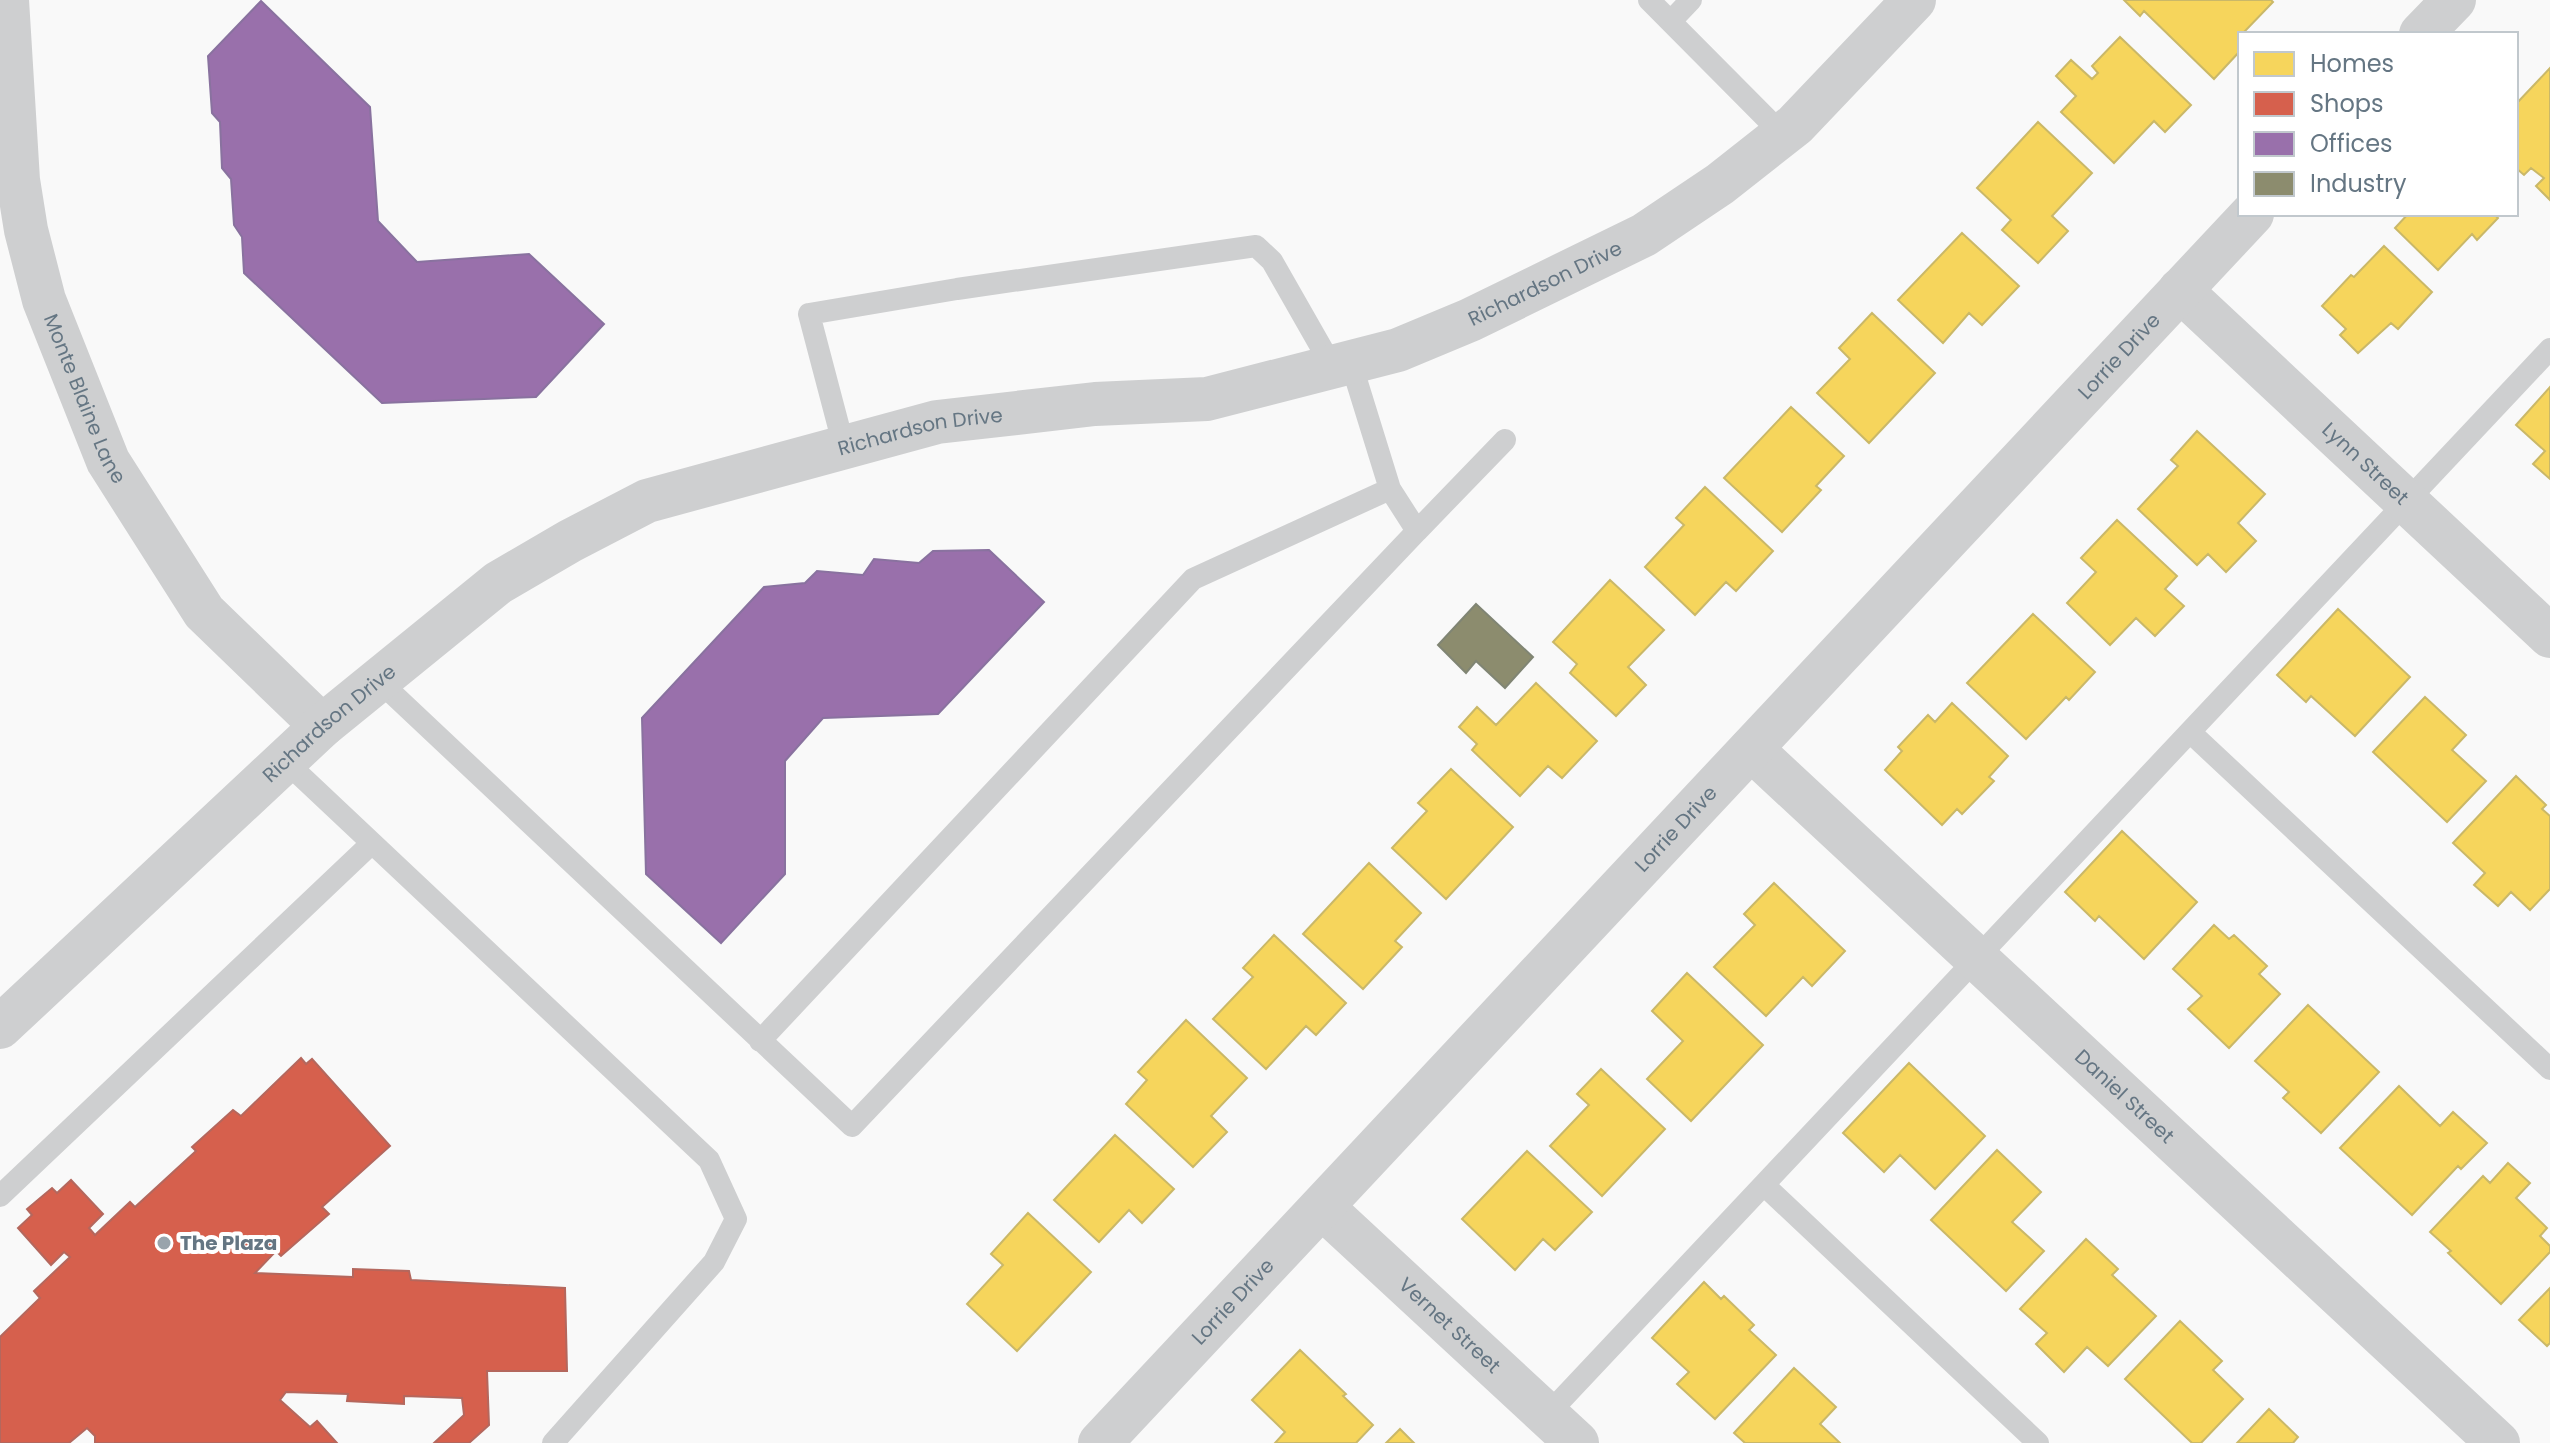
<svg xmlns="http://www.w3.org/2000/svg" width="2550" height="1443" font-family="Poppins,sans-serif">
	<style>
		.homes { fill: #f6d55c; stroke: #cab868; stroke-width: 2 }
		.shops { fill: #d6604d; stroke: #b4675d; stroke-width: 2 }
		.offices { fill: #9970ab; stroke: #89729f; stroke-width: 2 }
		.industry { fill: #8c8c6e; stroke: #808574; stroke-width: 2 }
		.lines { fill: none; stroke-linecap: round; stroke-linejoin: round }
		.service { stroke: #cecfd0; stroke-width: 22 }
		.minor { stroke: #cecfd0; stroke-width: 44 }
		.tertiary { stroke: #cecfd0; stroke-width: 44 }
		.poi-dot { fill: #99a4ac; stroke: #fff; stroke-width: 3 }
		.labels { text-anchor: middle; dominant-baseline: central; stroke-width: 8; stroke-linejoin: round; paint-order: stroke }
		.street-label { font-size: 20px; fill: #657683; stroke: #fff }
		.poi-label { font-size: 20px; font-weight: bold; fill: #657683; stroke: #fff; text-anchor: start }
	</style>
	<rect width="100%" height="100%" fill="#f9f9f9"/>
	<path class="homes" d="M2124,0h147l2,2 -28,29 3,3h-8v17l-26,28 -70,-68 -4,5z
		M2120,37l71,68 -26,27 -11,-11 -40,42 -53,-51 15,-16 -20,-20 15,-16 21,19 6,-6 -6,-7z
		M2550,68v132l-14,-14 8,-8 -13,-10 -7,7 -8,-7v-64z
		M2038,122l54,51 -40,43 16,15 -30,32 -36,-33 9,-10 -34,-32z
		M2408,214h86l4,4 -21,22 -5,-6 -34,36 -43,-42z
		M1962,233l57,53 -37,39 -13,-12 -26,30 -45,-43z
		M2384,246l48,46 -34,37 -7,-6 -33,30 -18,-18 6,-6 -24,-23 29,-31 3,2z
		M1872,313l63,60 -66,70 -52,-50 33,-34 -11,-11z
		M2550,387v92l-17,-15 12,-13 -29,-26z
		M1791,407l53,49 -28,30 5,4 -39,42 -58,-54z
		M2197,431l68,63 -27,29 18,18 -30,31 -18,-18 -11,11 -59,-56 40,-43 -7,-6z
		M1705,487l68,64 -37,40 -10,-9 -31,33 -50,-48 39,-42 -8,-7z
		M2117,520l60,56 -12,13 19,17 -29,30 -19,-18 -26,27 -43,-42 29,-31 -15,-14z
		M1610,580l54,50 -36,37 18,18 -30,31 -46,-43 7,-9 -24,-22z
		M2338,609l72,68 -55,59 -44,-40 -5,6 -29,-27z
		M2033,614l62,58 -26,28 -3,-3 -40,42 -59,-56z
		M1536,683l61,58 -35,37 -14,-12 -28,30 -48,-46 5,-6 -18,-17 18,-20 19,18z
		M2425,697l41,38 -14,15 34,31 -39,41 -74,-70z
		M1952,703l56,53 -19,21 5,4 -32,33 -5,-5 -15,16 -57,-55 17,-19 -4,-4 30,-32 7,7z
		M1451,769l62,58 -67,72 -54,-51 35,-37 -9,-8z
		M2516,776l30,29 -4,4 8,7v73l-20,21 -19,-18 -13,14 -24,-21 11,-12 -32,-30z
		M2122,831l75,71 -53,57 -45,-43 -4,5 -30,-29z
		M1369,863l52,50 -26,28 7,6 -39,42 -60,-55z
		M1774,883l71,68 -33,35 -9,-9 -37,39 -52,-49 41,-42 -11,-11z
		M2214,925l15,14 5,-4 33,31 -8,8 21,20 -51,54 -41,-39 14,-13 -29,-27z
		M1274,935l72,68 -30,32 -10,-9 -40,43 -53,-50 40,-42 -10,-9z
		M1687,973l76,72 -72,76 -44,-42 36,-38 -31,-30z
		M2308,1005l71,67 -58,61 -38,-35 6,-6 -34,-31z
		M1186,1020l61,58 -36,38 16,16 -34,35 -67,-63 21,-24 -9,-8z
		M1909,1063l76,73 -50,53 -35,-34 -16,17 -41,-39z
		M1601,1069l64,60 -63,67 -52,-50 39,-41 -12,-11z
		M2399,1086l41,40 13,-14 34,31 -26,26 -3,-3 -46,49 -72,-67z
		M1115,1135l59,54 -32,34 -13,-13 -30,32 -45,-42z
		M1997,1150l44,42 -29,30 32,29 -38,40 -75,-71z
		M1527,1151l65,61 -37,38 -12,-11 -28,31 -53,-51z
		M2508,1163l22,20 -14,15 31,30 -7,8 10,10v6l-49,52 -53,-51 3,-2 -21,-19 53,-56 7,7z
		M1028,1213l63,59 -74,79 -50,-47 36,-39 -12,-11z
		M2086,1239l32,30 -6,6 44,41 -48,50 -21,-19 -23,25 -28,-28 11,-11 -27,-24z
		M1704,1282l17,17 3,-3 30,29 -5,5 27,25 -61,64 -38,-35 12,-12 -37,-34z
		M2550,1288v55l-3,3 -28,-26z
		M2180,1321l42,40 -9,9 30,29 -42,44h-9l-67,-64z
		M1300,1350l46,44 -3,2 30,29 -17,18h-81l10,-11 -33,-32z
		M1794,1368l42,39 -16,17 20,19h-95l-11,-10z
		M2269,1409l29,28 -5,6h-56z
		M1400,1429l14,14h-28z"/>
	<path class="shops" d="M301,1058l5,6 6,-5 78,87 -68,61 7,7 -48,42 -5,-5 -21,22 98,4v-8l56,2 2,9 154,8 2,83h-80l2,54 -20,18h-35l30,-28 -2,-17 -58,-2v8l-57,-3 1,-7 -62,-2 -6,8 30,27 7,-6 20,22h-242v-7l-8,-8 -18,15h-69v-106l40,-39 -6,-7 36,-34 -6,-5 -13,13 -33,-37 14,-13 -5,-6 25,-21 5,5 14,-13 32,34 -14,14 6,7 35,-33 5,5 61,-56 -4,-4 41,-37 8,6z"/>
	<path class="offices" d="M261,1l109,106 8,114 39,41 112,-8 75,70 -68,73 -154,6 -138,-130 -2,-36 -8,-12 -3,-46 -9,-11 -2,-46 -8,-9 -4,-57z
		M989,550l55,52 -106,112 -115,4 -38,43v113l-64,69 -75,-69 -4,-156 122,-131 41,-4 12,-12 46,4 11,-16 45,4 14,-12z"/>
	<path class="industry" d="M1476,604l57,53 -28,31 -29,-27 -10,12 -28,-28z"/>
	<g class="lines">
		<path class="service" d="M1649,0l134,135
			M1671,21l20,-21
			M844,447l-35,-133 148,-25 299,-43 16,15 61,107
			M1417,531l88,-91
			M378,680l474,446 565,-595 -27,-42 -39,-126
			M2190,732l360,337
			M285,761l424,399 27,59 -22,43 -161,181
			M760,1041l433,-462 197,-90
			M1764,1185l274,258
			M0,1196l372,-353
			M1547,1415l1003,-1066"/>
		<g class="minor">
			<path id="s1" d="M7,0l11,180 8,50 18,70 64,161 96,151 118,114"/>
			<path d="M2421,34l33,-34"/>
			<path id="s2" d="M2180,290l370,346"/>
			<path id="s3" d="M1751,749l747,694"/>
			<path id="s4" d="M1322,1207l255,236"/>
			<path id="s5" d="M1100,1443l1152,-1229"/>
		</g>
		<path class="tertiary" id="s6" d="M0,1027l322,-301 176,-143 72,-42 77,-40 290,-79 158,-18 112,-5 191,-49 72,-30 174,-85 76,-51 75,-59 119,-125"/>
	</g>
	<circle class="poi-dot" cx="164" cy="1243" r="8"/>
	<g class="labels">
		<g class="street-label">
			<text stroke="none"><textPath href="#s6" startOffset="1768">Richardson Drive</textPath></text>
			<text stroke="none"><textPath href="#s5" startOffset="1490">Lorrie Drive</textPath></text>
			<text stroke="none"><textPath href="#s1" startOffset="410">Monte Blaine Lane</textPath></text>
			<text stroke="none"><textPath href="#s6" startOffset="1120">Richardson Drive</textPath></text>
			<text stroke="none"><textPath href="#s2" startOffset="254">Lynn Street</textPath></text>
			<text stroke="none"><textPath href="#s6" startOffset="448">Richardson Drive</textPath></text>
			<text stroke="none"><textPath href="#s5" startOffset="842">Lorrie Drive</textPath></text>
			<text stroke="none"><textPath href="#s3" startOffset="510">Daniel Street</textPath></text>
			<text stroke="none"><textPath href="#s5" startOffset="194">Lorrie Drive</textPath></text>
			<text stroke="none"><textPath href="#s4" startOffset="174">Vernet Street</textPath></text>
		</g>
		<g class="poi-label">
			<text x="180" y="1243">The Plaza</text>
		</g>
	</g>
	<rect x="2238" y="32" width="280" height="184" fill="#ffffff" stroke="#c1c8cd" stroke-width="2"/>
	<rect x="2254" y="52" width="40" height="24" fill="#f6d55c" stroke="#c1c8cd" stroke-width="2"/>
	<text x="2310" y="72" font-size="24" fill="#657683">Homes</text>
	<rect x="2254" y="92" width="40" height="24" fill="#d6604d" stroke="#c1c8cd" stroke-width="2"/>
	<text x="2310" y="112" font-size="24" fill="#657683">Shops</text>
	<rect x="2254" y="132" width="40" height="24" fill="#9970ab" stroke="#c1c8cd" stroke-width="2"/>
	<text x="2310" y="152" font-size="24" fill="#657683">Offices</text>
	<rect x="2254" y="172" width="40" height="24" fill="#8c8c6e" stroke="#c1c8cd" stroke-width="2"/>
	<text x="2310" y="192" font-size="24" fill="#657683">Industry</text>
</svg>
